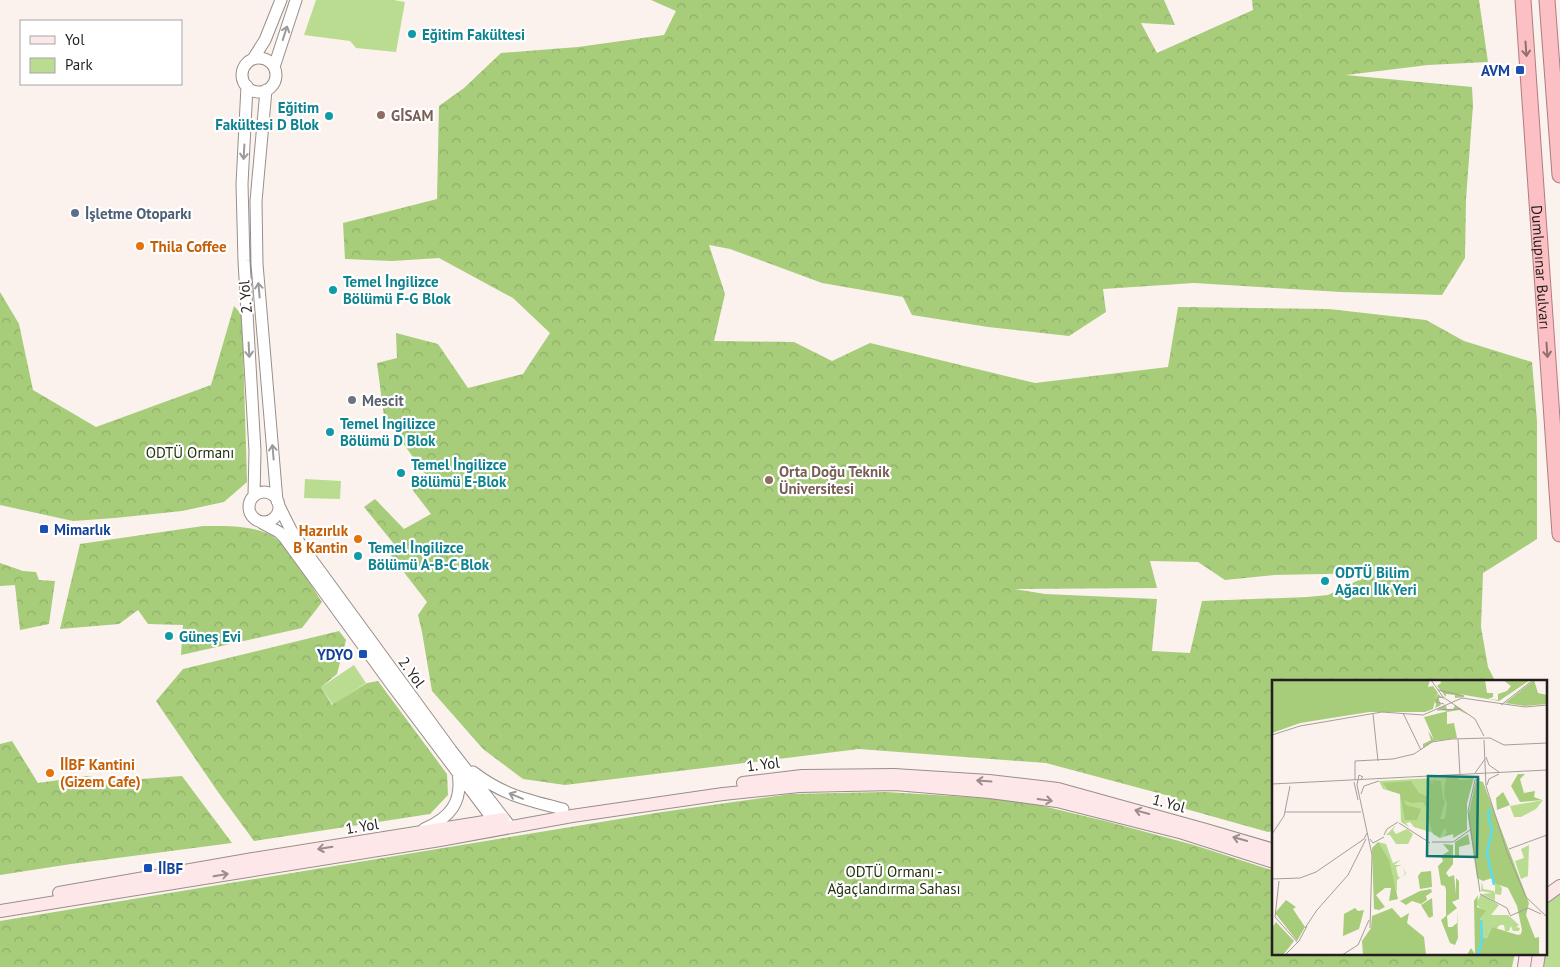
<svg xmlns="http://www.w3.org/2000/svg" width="1560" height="967" font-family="'PT Sans',sans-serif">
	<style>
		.green { fill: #b9dc91 }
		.forest { fill: url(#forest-crowns); fill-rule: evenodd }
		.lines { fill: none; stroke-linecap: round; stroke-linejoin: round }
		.tertiary-casing { stroke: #978f8b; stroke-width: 13 }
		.secondary-casing { stroke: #978f8b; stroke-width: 14 }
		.trunk-casing { stroke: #af7d80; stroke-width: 17 }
		.tertiary { stroke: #fff; stroke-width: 11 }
		.secondary { stroke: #fee7e8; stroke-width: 12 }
		.trunk { stroke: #fcbfc3; stroke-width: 15 }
		.oneway { stroke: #9c9a9a }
		.oneway2 { stroke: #8f6f70 }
		.oneway3 { stroke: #9b8d8d }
		.culture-dot { fill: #0f9aa8; stroke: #fff; stroke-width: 2 }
		.transit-dot { fill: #1a4fb4; stroke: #fff; stroke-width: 2 }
		.education-dot { fill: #8d6e63; stroke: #fff; stroke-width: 2 }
		.service-dot { fill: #5c6f8a; stroke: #fff; stroke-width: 2 }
		.food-dot { fill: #e8710a; stroke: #fff; stroke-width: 2 }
		.worship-dot { fill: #6b7280; stroke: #fff; stroke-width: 2 }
		.labels { text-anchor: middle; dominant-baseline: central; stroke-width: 4.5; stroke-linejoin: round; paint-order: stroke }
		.culture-label { font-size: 15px; font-weight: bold; fill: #0d838f; stroke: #fff; text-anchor: start }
		.transit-label { font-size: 15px; font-weight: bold; fill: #164399; stroke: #fff; text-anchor: end }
		.education-label { font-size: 15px; font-weight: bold; fill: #785e54; stroke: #fff; text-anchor: start }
		.service-label { font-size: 15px; font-weight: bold; fill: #4e5e75; stroke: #fff; text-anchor: start }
		.food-label { font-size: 15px; font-weight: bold; fill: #c56008; stroke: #fff; text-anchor: start }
		.street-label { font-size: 15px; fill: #221f1e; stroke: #fff }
		.worship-label { font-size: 15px; font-weight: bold; fill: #5b616d; stroke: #fff; text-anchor: start }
		.park-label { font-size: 15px; fill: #23320f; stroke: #fff }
		.inset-river { fill: none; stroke: #59ddf0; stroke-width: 2.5 }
		.inset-road { fill: none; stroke: #a49e9a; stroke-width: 1 }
		.view { fill: #0f766e; fill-opacity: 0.15; stroke: #0f766e; stroke-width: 2.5 }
		.inset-edge { fill: none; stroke: #221f1e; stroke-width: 2.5 }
	</style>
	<defs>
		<pattern id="forest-crowns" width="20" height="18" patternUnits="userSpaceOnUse" patternTransform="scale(1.25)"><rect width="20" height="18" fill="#a7cc7a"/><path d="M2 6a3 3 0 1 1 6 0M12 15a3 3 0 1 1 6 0" fill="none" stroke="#8faf69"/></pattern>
	</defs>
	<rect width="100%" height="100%" fill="#fbf2ed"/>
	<path class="green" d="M316,0h78l11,2 -9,50 -40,-4 -6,-7 -46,-6z
		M305,479l36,2 -1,18 -36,-1z
		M354,665l12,18 -33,22 -12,-18z
		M1560,893v74h-16l4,-39 -2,-8v-20l11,-4z"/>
	<path class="forest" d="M651,0h513l11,25 -34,-2 16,30 96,-43 -1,-10h227l9,62 -60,3 -82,10 126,12 1,18 -7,94 -1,59 -23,37 -101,-3 -147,-9 -91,6 3,23 -37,24 -81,-9 -76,-12 -9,-18 -81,-14 -92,-34 -21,-4 16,49 -11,47 80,1 38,19 38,-18 165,40 133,-16 10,-60 151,2 97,11 38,21 68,21 5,59v118l-54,34 -2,54 7,40 7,14h-221v150l-6,1 -82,-23 -13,-12 -127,-34 -187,-14 -294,36 -42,-6 -40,-30 -51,-58 -10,-59 -4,-17 9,-13 -38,-49 5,-9 -30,-37 11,-8 29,30 27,-15 -20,-26 15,-13 -42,-58 -7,-54 20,-5 -1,-25 42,11 30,44 55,-14 27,-41 -37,-35 -74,-40 -47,3 -47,-2 -2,-36 94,-24 2,-93 25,-18 37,-35 77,-6 86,-12 12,-24zM1150,561l48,1 27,18 49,-5 99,-2 -45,22 -21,2 -105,4 -12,52 -38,-2 5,-52 -112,-5 -30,-5 142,-1z
		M0,292l19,32 14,66 63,37 115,-42 23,-79 8,9 5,167 -23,20 -42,9 -67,7 -42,3 -73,-16z
		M203,526c21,0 48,-1 68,9 18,10 39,49 51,67l-20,26 -121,27 2,-30 -35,-1 -10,-14 -19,14 -59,5 20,-85z
		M0,563l23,8 13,1 3,8 16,1 -6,43 -29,6 -5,-45 -15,1z
		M339,631l7,9 -9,34 -16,13 11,18 35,-22 11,-2 69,93 1,21 -18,19 -176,27 -36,-49 -62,-91 27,-32z
		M12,741l26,42 49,-7 27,5 68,-5 50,67 -161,21 -71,11v-131z
		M886,792l132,8 91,22 85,23 80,26v82h241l-3,14h-1512v-46l662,-109 129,-18z"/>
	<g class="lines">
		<g class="tertiary-casing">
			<path id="tertiary" d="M242 75a17 17 0 1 1 34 0a17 17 0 1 1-34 0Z
				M253,59l12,-19 16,-40
				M274,67l22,-67
				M247,86l-5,98 2,77 11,190 -1,45
				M266,90l-10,111 1,63 20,237
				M249 507a15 15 0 1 1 30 0a15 15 0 1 1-30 0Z
				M279,506l12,24 10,15 150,205 58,75
				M262,523l17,9 5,5 107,147 107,142
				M473,772c30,23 54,28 90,37
				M424,829c26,-11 39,-27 34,-56"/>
		</g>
		<g class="secondary-casing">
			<path id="secondary" d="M743,783l59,-7 92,-1 95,6 69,8 148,41 68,20
				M59,893l194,-34 250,-40
				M1546,896l14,-10
				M0,911l440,-71 132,-24 151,-22 76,-8 96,-2 95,8 67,9 126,32 91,29
				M1524,967l2,-14
				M1537,967l2,-14"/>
		</g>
		<g class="trunk-casing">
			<g id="trunk">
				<path id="s1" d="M1523,0l37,534"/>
				<path d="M1547,0l13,175"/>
			</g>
		</g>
		<use href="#tertiary" class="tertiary"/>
		<use href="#secondary" class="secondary"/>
		<use href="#trunk" class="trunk"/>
	</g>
	<defs><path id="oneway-shaft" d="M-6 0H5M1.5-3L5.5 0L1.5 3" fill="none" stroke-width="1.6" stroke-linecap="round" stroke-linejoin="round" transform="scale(1.25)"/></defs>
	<g class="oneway">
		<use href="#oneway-shaft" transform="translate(285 33) rotate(-72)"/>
		<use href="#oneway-shaft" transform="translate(244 152) rotate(93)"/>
		<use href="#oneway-shaft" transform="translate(259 290) rotate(-95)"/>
		<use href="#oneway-shaft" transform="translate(249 350) rotate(87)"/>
		<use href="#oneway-shaft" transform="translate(273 452) rotate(-95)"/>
		<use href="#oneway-shaft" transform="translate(516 796) rotate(-158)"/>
	</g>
	<g class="oneway2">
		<use href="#oneway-shaft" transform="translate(1526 49) rotate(86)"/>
		<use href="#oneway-shaft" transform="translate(1547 350) rotate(86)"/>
	</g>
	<g class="oneway3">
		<use href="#oneway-shaft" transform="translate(984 781) rotate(-176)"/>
		<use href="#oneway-shaft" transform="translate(1045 800) rotate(8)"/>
		<use href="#oneway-shaft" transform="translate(1142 812) rotate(-165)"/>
		<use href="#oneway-shaft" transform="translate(1240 839) rotate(-164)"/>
		<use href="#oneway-shaft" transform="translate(325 848) rotate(171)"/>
		<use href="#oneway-shaft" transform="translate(221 875) rotate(-9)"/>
	</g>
	<g class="culture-dot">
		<circle cx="412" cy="34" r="5"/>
		<circle cx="329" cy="116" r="5"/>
		<circle cx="333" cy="290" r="5"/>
		<circle cx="330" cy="432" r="5"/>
		<circle cx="401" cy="473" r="5"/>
		<circle cx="358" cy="556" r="5"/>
		<circle cx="1325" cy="581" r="5"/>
		<circle cx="169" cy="636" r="5"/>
	</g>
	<g class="transit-dot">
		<rect x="1515" y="65" width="10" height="10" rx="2.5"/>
		<rect x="39" y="524" width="10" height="10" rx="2.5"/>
		<rect x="358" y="649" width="10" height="10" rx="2.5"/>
		<rect x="143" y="863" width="10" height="10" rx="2.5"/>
	</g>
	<g class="education-dot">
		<circle cx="381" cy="115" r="5"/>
		<circle cx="769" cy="480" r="5"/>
	</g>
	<circle class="service-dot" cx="75" cy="213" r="5"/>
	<g class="food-dot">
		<circle cx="140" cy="246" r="5"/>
		<circle cx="358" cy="539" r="5"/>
		<circle cx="50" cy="773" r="5"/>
	</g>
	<circle class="worship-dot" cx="352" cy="400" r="5"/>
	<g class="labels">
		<g class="culture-label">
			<text x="422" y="34">Eğitim Fakültesi</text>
			<text x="319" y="107" text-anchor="end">Eğitim<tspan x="319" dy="17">Fakültesi D Blok</tspan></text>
			<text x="343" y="281">Temel İngilizce<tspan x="343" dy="17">Bölümü F-G Blok</tspan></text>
			<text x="340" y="423">Temel İngilizce<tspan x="340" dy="17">Bölümü D Blok</tspan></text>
			<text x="411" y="464">Temel İngilizce<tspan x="411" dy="17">Bölümü E-Blok</tspan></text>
			<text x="368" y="547">Temel İngilizce<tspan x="368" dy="17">Bölümü A-B-C Blok</tspan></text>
			<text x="1335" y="572">ODTÜ Bilim<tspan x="1335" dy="17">Ağacı İlk Yeri</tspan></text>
			<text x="179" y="636">Güneş Evi</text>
		</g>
		<g class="transit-label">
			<text x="1510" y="70">AVM</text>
			<text x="54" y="529" text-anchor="start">Mimarlık</text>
			<text x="353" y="654">YDYO</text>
			<text x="158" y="868" text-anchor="start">İİBF</text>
		</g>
		<g class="education-label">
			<text x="391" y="115">GİSAM</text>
			<text x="779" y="471">Orta Doğu Teknik<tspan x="779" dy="17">Üniversitesi</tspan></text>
		</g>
		<g class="service-label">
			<text x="85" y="213">İşletme Otoparkı</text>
		</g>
		<g class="food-label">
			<text x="150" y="246">Thila Coffee</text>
			<text x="348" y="530" text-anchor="end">Hazırlık<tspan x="348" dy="17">B Kantin</tspan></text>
			<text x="60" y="764">İİBF Kantini<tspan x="60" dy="17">(Gizem Cafe)</tspan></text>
		</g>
		<g class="street-label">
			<text stroke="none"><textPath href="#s1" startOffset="268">Dumlupınar Bulvarı</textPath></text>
			<text transform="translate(245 297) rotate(-95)">2. Yol</text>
			<text transform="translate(412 672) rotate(54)">2. Yol</text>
			<text transform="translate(763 764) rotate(-7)">1. Yol</text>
			<text transform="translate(1169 803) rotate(15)">1. Yol</text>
			<text transform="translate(362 826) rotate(-9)">1. Yol</text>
		</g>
		<g class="worship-label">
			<text x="362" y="400">Mescit</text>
		</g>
		<g class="park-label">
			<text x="190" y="452">ODTÜ Ormanı</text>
			<text x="894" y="871">ODTÜ Ormanı -<tspan x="894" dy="17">Ağaçlandırma Sahası</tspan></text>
		</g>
	</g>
	<g transform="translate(1272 680)">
		<rect width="275" height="275" fill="#fbf2ed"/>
		<path d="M178,97l24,1 -7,25v27l-14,8v-4l-13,4 -3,-4 -23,-7 -4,-5 -4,1 3,4 -8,-5 -1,-28 -17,-5 -4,-8zM271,120l-7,9 -15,8h-7l-4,-11zM106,162l8,2 9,25 -2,-6 8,-3 -7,5h8l-6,2 2,9 2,2 5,-4 -2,-7 3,7 -9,6v12zM257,165l-1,31 -7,3 -6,-18 9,-3 -3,-9zM210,201l1,8 11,2 1,3v-10h4l3,4 -1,7 -6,-1v7l-13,-7 10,-1 -11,-2zM209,214l18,11 -8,10h17l11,10 -3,2 4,1 -1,3h-6l-2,-5 -2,5h-4l-1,-6h-4l-5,5 -3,-3 -5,11 -6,-1 -1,-20 4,-5 -8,-8z" fill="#b9dc91"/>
		<path d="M0,0h158l-2,7 5,-1 5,7 -4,7 4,-6 4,3h-4l3,8 -6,3 1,-3 -1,-4 -2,8 -8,3h-56l-69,11 -28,10zM168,0h45l2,13h6v4l-5,2 10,1v-6l9,-3 4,-5 -8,-6h27l-31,21 -40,-7 6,3 -10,1v-3l-9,-1v3l-9,-11 4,-3zM262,0l4,13 9,2v9l-22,2 -20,-3zM174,25l1,5h6l2,-5 13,10 -9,-5 -12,2v12l7,-1 3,15 -23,3 -11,7v-4l8,-4 -3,-9 6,9 -10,-23 24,-6 -11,-2zM246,94h7l-5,5 4,14 11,-2 -1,6 8,3 -22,2 -9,-16zM184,97l4,3 13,-1 -6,24v27l-14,8 1,-4 -10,2 3,-4 -3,-4 -4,10 -7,-4 -4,-12 -3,-1 1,-13 -4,-6 -12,1 -7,-3 2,5 15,4 -4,11h-12l-5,-26 -12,-4 -5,-7 28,-2 8,12 10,4 -3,-17h5l1,4 1,-4 8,1 2,18 2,2 -5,18h5l2,-16 -3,-7 1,-13 2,-5zM204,100l7,2 46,121 -3,12 9,23 4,-1v18h-72l4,-7 4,6 -1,-53 4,-6 -1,12 9,4 -6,7 1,19 6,1 5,-11 26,8 3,-1 1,-4 -5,-24 -9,-18 -14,-5 -2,-5 -9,3 -6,-3 -9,-62zM231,112l7,13 -13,5 -1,-12zM196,154l2,10 -11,3v9l-4,2v-16zM106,162l11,18 9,39 -9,2 2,-13h-6l-9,7 9,12 -6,3 -5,-1 -2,-61zM171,164l10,1v19l-7,9 3,4 5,-2 2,19v-16l3,3v18l-7,3 5,6 -10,8 1,11h4l5,-4v-13l1,28 -3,7 -5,-2 -9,-23 5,-4v-26l-1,-4 -4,-1 -3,-19 5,-5 -2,-5 8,-5zM159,191l1,16 -12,2 -2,-13 3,-4zM159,209l1,3 -6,4 1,4 -6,4 -9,-3 -6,4 -6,-4 20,-10zM160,218l1,18 -4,2 -8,-13zM14,220l10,7 -3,2 12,18 -8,14 -22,-28zM83,228l3,3 6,-1 -5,19 -16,7 1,-22zM120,228l9,10 8,-5 -2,10 17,14 2,18h-63l-1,-14 9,-13 1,-12zM4,242l18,19 -11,14h-11v-27z" fill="#a7cc7a"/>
		<path d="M124,145l-3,5 3,4 11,-5 6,5 -5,10h-12l-6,-9h-4z" fill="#b9dc91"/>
		<path class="inset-river" d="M219,129l-3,6 4,15 -5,23 7,32M206,275l4,-16 -1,-19"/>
		<path class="inset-road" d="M159,0l12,17 32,22 9,17M166,10l26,6M172,18l-5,-1 -3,5 8,2M229,25l32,-25M165,30l24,-1M131,33l18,37M101,34l5,47M0,55l28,-9 82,-14 41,3 39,-17 63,9 22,-2M186,59l2,36M212,60l2,46 21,66 19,45 21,20M214,77l3,8 10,7M83,81l38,-2 21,-5 18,-12 19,-3 39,-1 14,7 43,-2M83,81v19M203,93l10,-14M88,100l3,-3 -4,-2 -2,10 15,70 -2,73M82,102l4,18M0,104l275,-14M215,105l2,-6 10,-5M89,114l3,-8 15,-5M13,132h76M127,143l31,20M0,154l12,-18 6,-30M112,155l3,-6 11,-7M98,159l3,4 11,-6M160,162h21M181,162l17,-12M237,169l38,-14M0,199l28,-1 16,-6 48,-33 3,-6M7,201l-4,36 23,26M208,212l-12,-81 7,-31 5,-1M208,214l27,14 3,7M238,236l18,-8 13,6M33,248l12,-18 31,-35 18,-36M13,275l14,-14 8,-15M70,275l16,-10 11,-25"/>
		<path class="view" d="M156,96l50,1 -1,80 -50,-1z"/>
		<rect width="275" height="275" class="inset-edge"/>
	</g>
	<rect x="20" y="20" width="162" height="65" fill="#ffffff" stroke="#a7a5a5"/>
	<rect x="30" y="36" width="25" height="8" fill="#fee7e8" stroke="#a7a5a5"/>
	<text x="65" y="45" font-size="15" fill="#221f1e">Yol</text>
	<rect x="30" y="58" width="25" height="15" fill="#b9dc91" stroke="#a7a5a5"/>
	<text x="65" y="70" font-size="15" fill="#221f1e">Park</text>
</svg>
